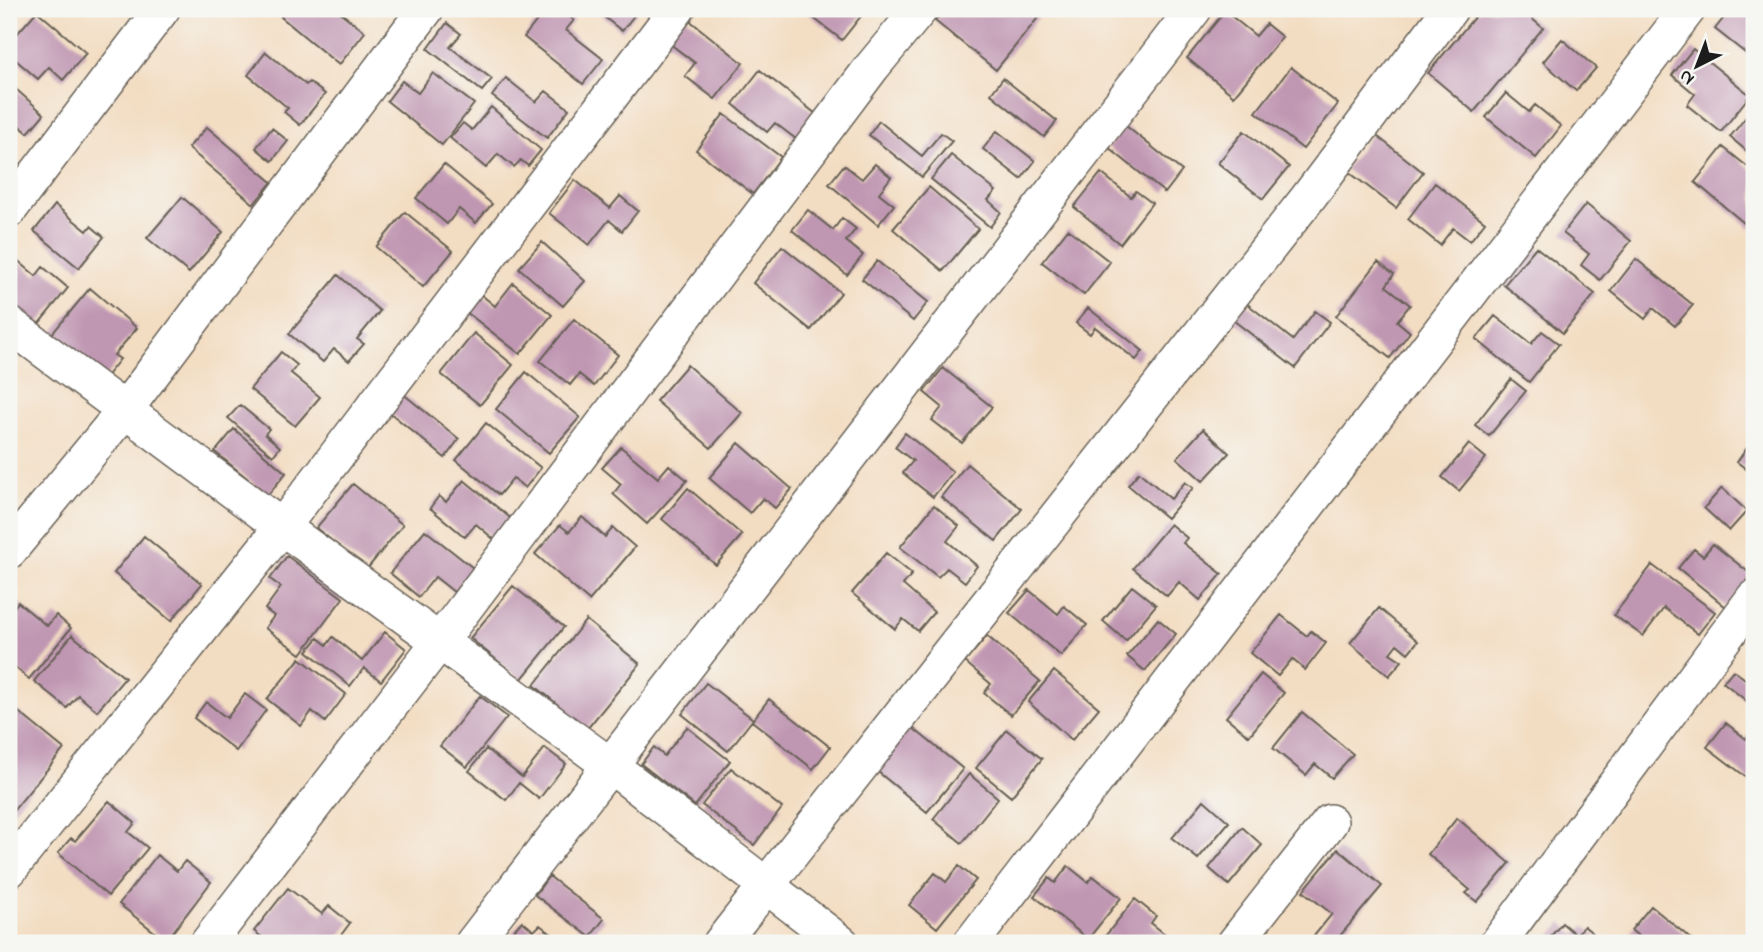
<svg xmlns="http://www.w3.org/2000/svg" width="1763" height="952" font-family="'Indie Flower',sans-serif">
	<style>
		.building { fill: #c097b2 }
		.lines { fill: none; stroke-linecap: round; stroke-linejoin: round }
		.street-casing { stroke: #676056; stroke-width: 38 }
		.street { stroke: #fff; stroke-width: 35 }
	</style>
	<rect width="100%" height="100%" fill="#f6f6f2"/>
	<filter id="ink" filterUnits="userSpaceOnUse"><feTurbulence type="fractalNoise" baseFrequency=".0143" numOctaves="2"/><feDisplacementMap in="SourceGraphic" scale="14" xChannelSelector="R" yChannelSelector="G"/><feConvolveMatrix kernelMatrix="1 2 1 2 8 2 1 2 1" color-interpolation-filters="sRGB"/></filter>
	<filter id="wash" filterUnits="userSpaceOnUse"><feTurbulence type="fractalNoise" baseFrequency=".00686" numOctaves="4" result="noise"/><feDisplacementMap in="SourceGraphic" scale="28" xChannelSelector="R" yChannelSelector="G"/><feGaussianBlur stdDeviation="1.57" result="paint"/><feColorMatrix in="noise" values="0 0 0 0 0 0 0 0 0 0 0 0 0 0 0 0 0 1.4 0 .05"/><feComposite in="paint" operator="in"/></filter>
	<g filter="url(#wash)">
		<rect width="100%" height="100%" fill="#f3ddc2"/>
		<g id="blocks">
			<path class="building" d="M287,9h49l29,23 -26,33 -58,-48z
				M546,9h13l15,11 -8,10 37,29 -20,25 -59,-47z
				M594,9h45l-17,22z
				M802,9h60l3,2 -23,29z
				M946,9h99l-49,61 -61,-49z
				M1481,9h39l23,19 -69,84 -46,-39z
				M1731,9h23v51l-39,-31z
				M37,11l49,42 -23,27 -14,-13 -11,12 -29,-25v-11z
				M1225,11l31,25 10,-12 16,13 -48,59 -47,-38z
				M684,16l59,47 -28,36 -30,-23 10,-13 -30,-23z
				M447,23l14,11 -11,13 42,32 -10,12 -54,-42z
				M1562,39l34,29 -20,23 -33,-29z
				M1693,49l57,46 -29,37 -34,-27 8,-11 -23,-19z
				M266,52l40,33 3,-3 16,12 -25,31 -16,-13 4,-4 -40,-33z
				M1291,67l47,37 -35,45 -47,-37z
				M760,70l56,44 -20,25 -21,-16 -8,9 -34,-28z
				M433,73l41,31 -32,41 -55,-44 15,-20 16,12z
				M506,78l30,24 10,-11 23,18 -22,29 -55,-42z
				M1003,78l54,43 -13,16 -53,-43z
				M9,83l35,31 -16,19 -13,-11 -6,8z
				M1506,93l23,19 6,-7 26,21 -25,32 -50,-41z
				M491,107l50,43 -13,16 -7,-6 -7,7 -16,-13 -12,14 -36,-30 13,-15 9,7z
				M1754,107v50l-24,-20z
				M724,114l57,43 -28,37 -57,-44z
				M879,121l43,35 19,-23 11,8 -30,36 -53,-42z
				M1126,126l56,45 -17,22 -57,-46z
				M207,127l65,55 -18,22 -66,-56z
				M272,128l16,13 -16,20 -16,-13z
				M997,131l38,30 -14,18 -38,-30z
				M1244,131l45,36 -26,32 -45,-36z
				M1373,133l50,39 -27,36 -51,-39z
				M1723,147l31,25v51l-4,5 -55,-46z
				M951,155l45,36 -8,9 13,12 -11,15 -59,-48z
				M444,164l48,40 -16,19 -17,-14 -12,15 -31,-26z
				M875,164l16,13 -12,16 15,12 -16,20 -49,-41 15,-19 18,14z
				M1101,173l30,24 5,-6 16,12 -32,41 -46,-37z
				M575,180l35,28 10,-12 18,15 -16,20 -13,-11 -20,25 -40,-32z
				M1435,183l50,39 -15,19 -17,-13 -13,17 -32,-26z
				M929,187l49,42 -35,42 -50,-42z
				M182,197l41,35 -34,41 -42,-35z
				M1586,204l45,37 -31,39 -19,-15 8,-11 -26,-21z
				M55,205l32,26 4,-5 13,11 -25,31 -45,-37z
				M808,210l25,20 9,-12 14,11 -10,12 17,14 -16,20 -55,-45z
				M405,212l48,39 -30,36 -47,-40z
				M1068,229l42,33 -26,33 -42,-33z
				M542,242l43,39 -22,25 -44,-38z
				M782,246l59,47 -30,37 -58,-47z
				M1536,247l59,47 -32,39 -59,-48z
				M9,253l27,23 7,-9 25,21 -31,38 -28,-23z
				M1636,259l57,46 -18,21 -22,-18 -8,11 -34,-28z
				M877,261l51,41 -15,19 -51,-42z
				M1378,262l16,12 -8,12 24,19 -13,16 13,11 -20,26 -54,-42z
				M338,275l42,36 -23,28 7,5 -15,17 -15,-12 -11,13 -34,-28z
				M513,283l39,32 -32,39 -55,-43 14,-18 16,13z
				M90,288l47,40 -23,27 6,4 -16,20 -53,-44z
				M1246,303l47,37 22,-29 15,11 -35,46 -62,-48z
				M1088,308l55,43 -7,9 -41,-33 -5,7 -14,-11z
				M1495,316l36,28 11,-13 17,13 -30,38 -53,-43z
				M574,319l44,36 -24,31 -15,-12 -9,11 -30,-24z
				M474,333l39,32 -33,40 -39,-31z
				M281,352l16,13 -6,8 29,24 -25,29 -45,-37z
				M687,365l55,48 -31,35 -55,-47z
				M943,368l49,39 -30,36 -30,-23 10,-13 -18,-15z
				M526,372l54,45 -31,36 -53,-44z
				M1511,379l15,12 -37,45 -14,-11z
				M402,393l57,46 -14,19 -57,-47z
				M240,405l29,24 -4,5 15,13 -7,9 -45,-38z
				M486,423l55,45 -16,20 -12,-10 -14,17 -43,-35z
				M234,429l52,44 -18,22 -53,-43z
				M1203,429l26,24 -26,28 -26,-23z
				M905,433l48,39 -20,25 -30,-24 10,-12 -18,-14z
				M1754,438v37l-17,-13z
				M739,443l53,46 -17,19 -12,-10 -13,15 -41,-35z
				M1469,444l17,14 -27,33 -17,-14z
				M621,447l37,31 11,-13 18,15 -40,44 -34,-30 8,-10 -19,-16z
				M967,464l55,45 -26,32 -55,-44z
				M1139,472l32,27 14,-17 8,6 -26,30 -39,-33z
				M464,480l50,41 -17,21 -21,-18 -11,13 -35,-29 9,-12 7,6z
				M353,484l50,41 -36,44 -51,-41z
				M688,488l54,47 -26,30 -54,-46z
				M1722,488l25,23 -18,20 -25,-23z
				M934,505l25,21 -12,15 30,25 -12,16 -18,-14 -9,9 -38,-30z
				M582,517l23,20 8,-9 22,19 -46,54 -54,-47 25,-29 9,7z
				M1170,524l17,14 -4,5 39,31 -22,26 -21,-18 -12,14 -34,-28z
				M425,530l48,38 -19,24 -19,-15 -16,20 -29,-24z
				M144,536l58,48 -31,37 -57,-48z
				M1713,544l39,31 -26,32 -48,-39 16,-19 9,7z
				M886,553l26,21 -9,11 31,27 -16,19 -15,-12 -8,10 -43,-36z
				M287,556l56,42 -42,56 -36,-26 9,-12 -9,-7 16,-22 -11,-8z
				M1652,565l63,47 -17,22 -34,-26 -21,28 -29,-21z
				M513,586l51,41 -43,53 -51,-42z
				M1132,586l24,19 -30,36 -23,-20z
				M1029,590l29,24 6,-8 23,19 -26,31 -52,-43z
				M18,602l29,24 9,-11 15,13 -42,51 -20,-17v-48z
				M1379,608l39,33 -10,12 -11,-9 -7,9 12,8 -13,15 -39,-33z
				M1281,615l26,21 4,-5 15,12 -21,27 -13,-11 -14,17 -28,-23z
				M1158,619l18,15 -31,37 -18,-15z
				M586,620l54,44 -53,65 -53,-44z
				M385,632l21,17 -25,32 -17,-13 -14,18 -43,-35 11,-13 9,7 6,-8 29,24z
				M72,635l53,43 -28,33 -19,-16 -11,13 -33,-27z
				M987,636l53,45 -29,34 -27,-22 7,-9 -26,-22z
				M300,658l46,36 -21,28 -13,-11 -11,15 -34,-27z
				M1733,670l19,14 2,-3v26l-31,-25z
				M1054,671l45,37 -27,32 -44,-38z
				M1261,674l23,19 -35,43 -23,-19z
				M706,683l47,36 -25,32 -46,-37z
				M245,694l21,16 -30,41 -42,-33 12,-16 21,16z
				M480,696l27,21 -40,50 -27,-21z
				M769,699l61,48 -17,22 -61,-48z
				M15,709l49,40 -55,67v-99z
				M1302,712l51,42 -21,24 -17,-14 -9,11 -33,-27z
				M1726,723l20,16 6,-9 2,2v51l-47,-36z
				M908,724l55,45 -36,43 -55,-45z
				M687,727l43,34 -35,45 -54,-42 13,-17 10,9z
				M1007,730l35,29 -31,38 -35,-29z
				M545,748l21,16 -27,35 -20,-16 -13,17 -37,-29 17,-22 36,28z
				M731,768l51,40 -28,37 -52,-40z
				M969,774l29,24 -36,45 -29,-24z
				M1204,800l25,22 -31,37 -26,-21z
				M109,801l26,22 -7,9 20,16 -40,48 -50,-43 13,-15 4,3z
				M1457,818l53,45 -33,39 -11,-9 4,-3 -42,-36z
				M1242,827l20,18 -33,40 -20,-17z
				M1338,849l44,37 -48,57h-12l-8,-7 18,-22 -29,-23z
				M157,855l20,16 8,-10 26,21 -45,59 -47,-37z
				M959,866l17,14 -39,48 -28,-23 26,-32 11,9z
				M1068,866l20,16 5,-6 28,22 -33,41 -54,-43 15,-18 6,5z
				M549,876l55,43 -14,18 -55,-42z
				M288,888l34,26 7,-8 21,17 -15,20h-66l-15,-12z
				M1135,899l21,17 -5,7 25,20h-70l-4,-3z
				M1651,906l45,37h-49l-16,-13z
				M522,921l12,10 6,-6 23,18h-60z
				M1562,923l14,12 8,-9 20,17h-59z"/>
		</g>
	</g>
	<g filter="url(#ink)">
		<use href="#blocks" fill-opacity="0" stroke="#676056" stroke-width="2"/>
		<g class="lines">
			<g class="street-casing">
				<path id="street" d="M9,210l153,-201
					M9,324l273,203 329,239 230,177
					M9,551l115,-140 302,-402
					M9,870l273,-343 395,-518
					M208,943l232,-302 432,-574 48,-58
					M473,943l721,-934
					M721,943l586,-744 143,-190
					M971,943l717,-934
					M1235,943l95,-121
					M1498,943l256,-345"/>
			</g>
			<use href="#street" class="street"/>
		</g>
	</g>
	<rect width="1763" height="952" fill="none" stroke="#f6f6f2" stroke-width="35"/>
	<g transform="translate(1697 66) rotate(222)" stroke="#f6f6f2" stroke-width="5" paint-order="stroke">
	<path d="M0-5L12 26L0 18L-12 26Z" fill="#1c1c1c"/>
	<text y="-10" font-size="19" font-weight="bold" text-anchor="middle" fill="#1c1c1c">N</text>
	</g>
</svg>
